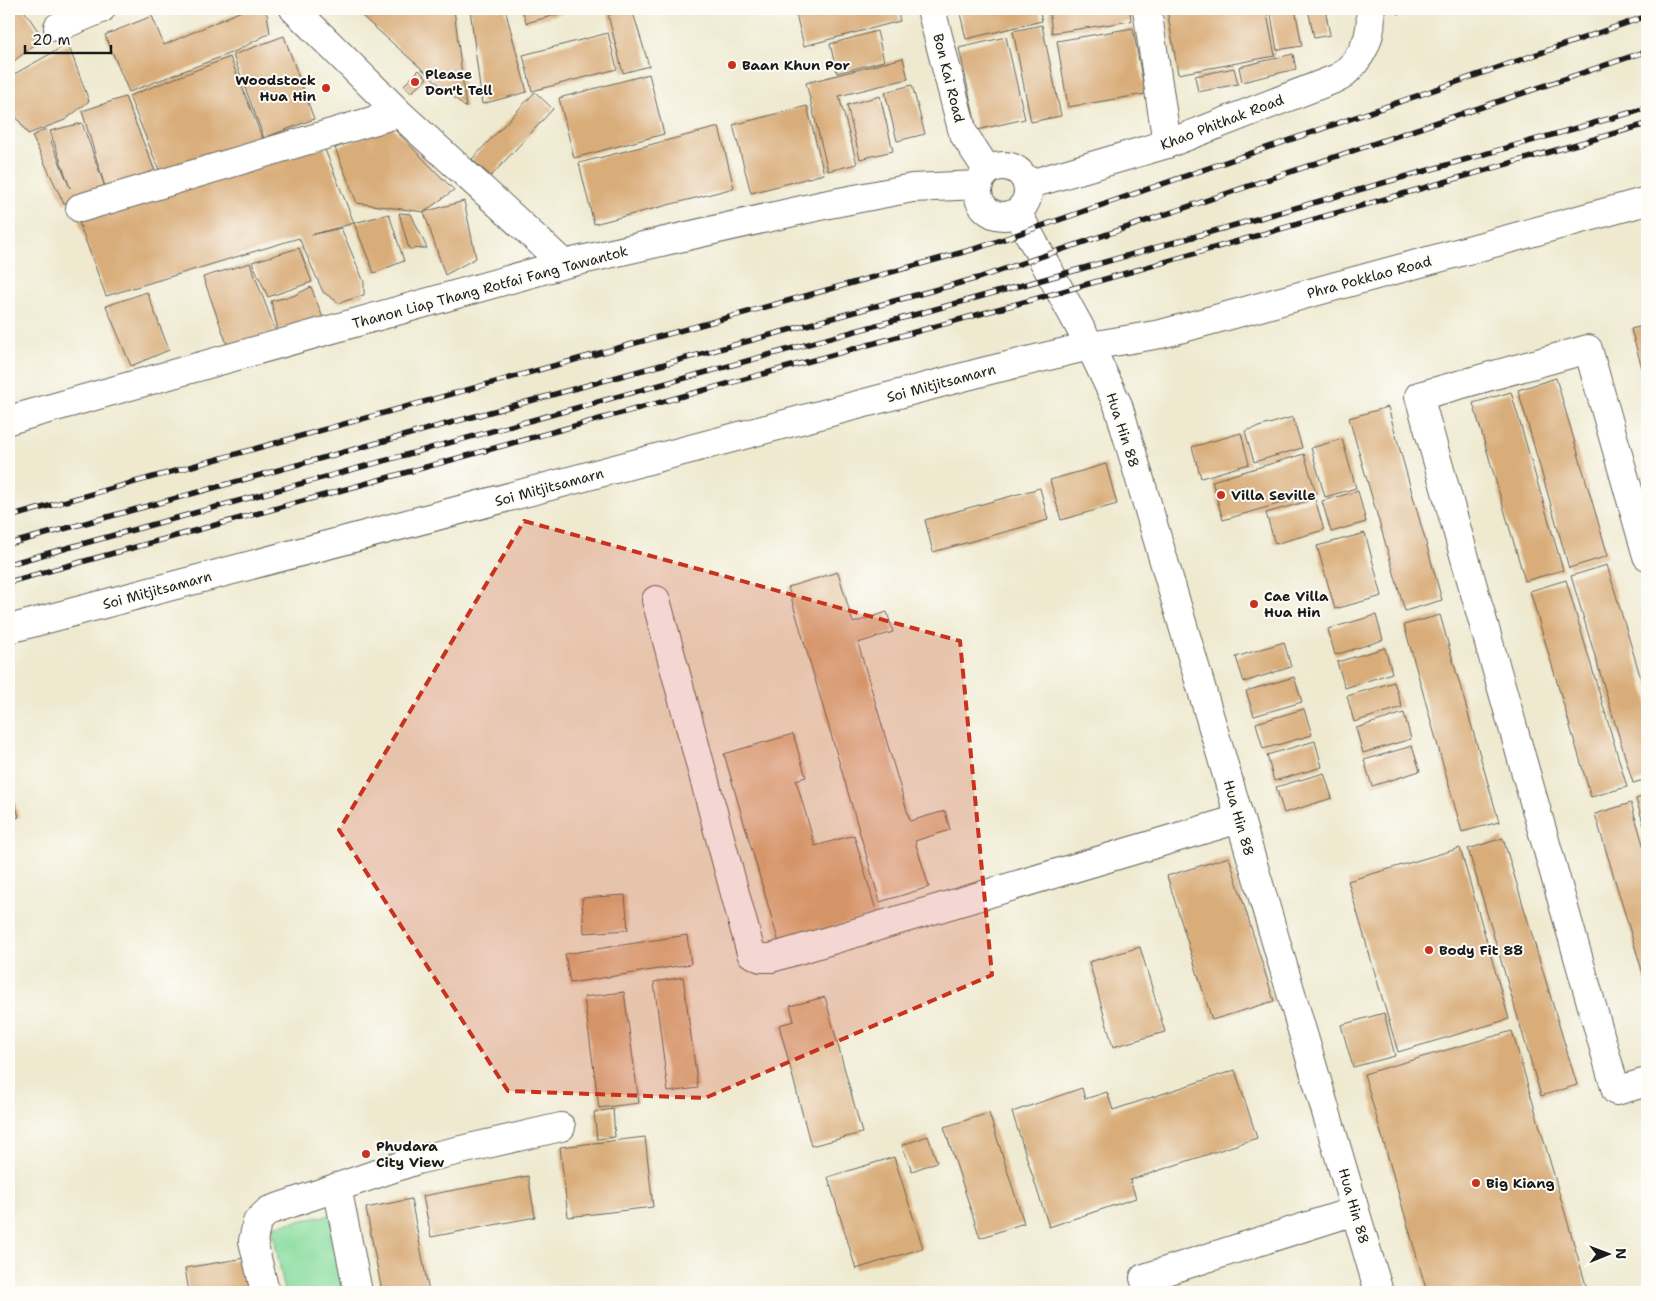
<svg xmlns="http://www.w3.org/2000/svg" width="1656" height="1301" font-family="'Shantell Sans',sans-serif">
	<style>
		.green { fill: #87dc9e; stroke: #527c5d }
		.building { fill: #d9ad7a }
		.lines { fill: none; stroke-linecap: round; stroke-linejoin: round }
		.minor-casing { stroke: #66645b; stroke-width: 30 }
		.minor { stroke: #fff; stroke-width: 28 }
		.rail-casing { stroke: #1c1c1c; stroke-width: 5.5 }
		.rail { stroke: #fdfcf7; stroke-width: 4; stroke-dasharray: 11; stroke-linecap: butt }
		.marked { fill: #c8321e; fill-opacity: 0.2; stroke: #c8321e; stroke-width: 4; stroke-dasharray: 10 6; stroke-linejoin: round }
		.poi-dot { fill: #c8321e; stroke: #fdfcf7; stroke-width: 2 }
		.labels { text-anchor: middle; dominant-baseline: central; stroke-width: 4; stroke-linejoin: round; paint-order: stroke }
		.poi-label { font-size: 14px; font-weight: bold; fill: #1c1c1c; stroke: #fdfcf7; text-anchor: start }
		.street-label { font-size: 14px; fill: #1c1c1c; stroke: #fdfcf7 }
	</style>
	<rect width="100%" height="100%" fill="#fdfcf7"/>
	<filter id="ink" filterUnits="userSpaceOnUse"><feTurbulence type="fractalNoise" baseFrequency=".02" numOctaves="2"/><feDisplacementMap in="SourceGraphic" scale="10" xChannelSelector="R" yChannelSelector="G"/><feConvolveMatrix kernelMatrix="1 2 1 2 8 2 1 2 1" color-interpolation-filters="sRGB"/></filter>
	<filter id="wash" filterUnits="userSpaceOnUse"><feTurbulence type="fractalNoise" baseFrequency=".0096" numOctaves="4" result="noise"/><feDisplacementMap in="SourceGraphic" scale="20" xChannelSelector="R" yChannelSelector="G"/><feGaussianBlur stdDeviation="1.12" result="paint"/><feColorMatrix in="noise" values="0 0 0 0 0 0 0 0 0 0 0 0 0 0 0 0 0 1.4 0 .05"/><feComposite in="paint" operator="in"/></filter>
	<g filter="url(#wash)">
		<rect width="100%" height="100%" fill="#eee9cf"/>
		<path class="green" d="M330,1215l15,77h-60l-13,-66z"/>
		<g id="blocks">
			<path class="building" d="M9,9h14l20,29 -34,27z
				M246,9h16l5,5 3,19 -34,18 -107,41 -24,-57 47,-19 12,29z
				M354,9h100l12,99z
				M470,9h35l22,83 -45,12z
				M522,9h56l-52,14z
				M632,9l17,57 -26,7 -15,-58z
				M818,9h79l3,12 -96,25 -8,-32z
				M959,9h80l3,12 -76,18z
				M1049,9h81l1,12 -79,12z
				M1167,9h99l9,47 -97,18z
				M1270,9h25l7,37 -25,4z
				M1308,9h17l5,26 -16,3z
				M1397,9h23v1l-22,4z
				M1042,25l19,91 -30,6 -18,-91z
				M1133,28l12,66 -77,13 -11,-66z
				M877,31l7,30 -47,12 -7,-29z
				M608,33l9,36 -85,22 -9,-36z
				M284,36l30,83 -50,19 -31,-83z
				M1006,37l19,82 -48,11 -18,-82z
				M68,44l21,57 -24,19 -37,14 -19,-28v-29z
				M1293,54l3,15 -54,13 -3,-15z
				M230,57l36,90 -104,30 -33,-81z
				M903,58l5,21 -69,17 18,68 -29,7 -22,-88z
				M1234,68l4,16 -40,8 -3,-16z
				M419,70l8,8 -16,15 -7,-8z
				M649,74l15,60 -90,24 -15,-60z
				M912,85l13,49 -28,7 -12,-49z
				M535,92l18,17 -62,67 -19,-17z
				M880,96l13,55 -33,8 -13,-54z
				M125,97l32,79 -83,22 -10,6 -32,-68 14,-7 24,59 -20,-57 32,-8 23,64 -23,-76z
				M807,106l17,68 -73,19 -18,-68z
				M392,127l62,63 -30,22 -67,-9 -22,-55z
				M719,127l15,61 -140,36 -15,-61z
				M324,147l30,76 -43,12 30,-7 23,54v13l-25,8 -16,-11 -24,-54 -193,58 -28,-76z
				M464,201l12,57 -31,17 -21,-63z
				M399,213l12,1 16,34 -18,1z
				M389,214l15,47 -30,12 -20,-50z
				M299,248l13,34 -44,15 -16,-35z
				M250,263l26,69 -48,15 -25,-70z
				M311,287l12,31 -45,12 -7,-29 22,-5z
				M147,292l22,58 -38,16 -25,-60z
				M1647,325v61l-16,-57z
				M1556,378l52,178 -39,12 -51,-178z
				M1511,392l52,178 -38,11 -52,-178z
				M1388,407l54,193 -37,11 -56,-193z
				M1293,417l9,31 -48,14 -9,-31z
				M1241,433l8,31 -48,14 -9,-31z
				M1342,439l14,49 -31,9 -14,-49z
				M1304,454l12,39 -93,27 -11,-39z
				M1106,464l11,40 -56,16 -11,-40z
				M1040,488l8,32 -115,32 -8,-32z
				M1358,491l8,31 -35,10 -9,-31z
				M1315,499l9,31 -49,14 -9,-31z
				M1365,533l17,63 -47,13 -18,-63z
				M1607,565l40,134v80l-14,4 -62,-207z
				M838,572l15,51 34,-11 6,20 -35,11 52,178 35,-10 5,19 -35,11 14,46 -49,15 -92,-315z
				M1566,580l61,207 -36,10 -61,-206z
				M1376,615l7,25 -48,15 -7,-26z
				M1440,615l59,207 -37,10 -58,-207z
				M1284,642l7,25 -47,15 -8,-25z
				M1385,648l7,25 -47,15 -8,-26z
				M1294,677l8,25 -48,14 -8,-25z
				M1394,682l8,25 -48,15 -7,-26z
				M1304,709l8,26 -49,14 -7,-26z
				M1404,713l7,26 -48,14 -7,-25z
				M793,734l13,43 -10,3 19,66 39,-11 23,79 -98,29 -55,-189z
				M1315,741l7,26 -48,14 -7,-26z
				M1412,746l8,25 -48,15 -8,-26z
				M1324,773l8,25 -48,15 -8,-26z
				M9,783l10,34 -10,3z
				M1647,795v41l-11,-37z
				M1631,803l16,55v129l-52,-173z
				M1503,838l74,247 -36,11 -73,-247z
				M1460,848l49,171 -111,33 -50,-171z
				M1229,857l45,144 -62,19 -45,-144z
				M625,895l3,35 -44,3 -2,-35z
				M687,935l4,29 -121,19 -5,-29z
				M1140,947l25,85 -52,15 -24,-85z
				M683,977l15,111 -30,4 -14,-110z
				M624,992l15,111 -40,5 -15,-111z
				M825,997l37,136 -51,13 -32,-121 15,-4 -4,-15z
				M1384,1013l11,43 -42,11 -12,-42z
				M1512,1031l76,261h-161l-63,-218z
				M1235,1070l22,68 -127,42 6,18 -87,29 -37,-115 70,-24 3,11 22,-7 6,18z
				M613,1109l2,28 -18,2 -3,-27z
				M989,1113l35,110 -44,15 -36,-111z
				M928,1136l9,26 -25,9 -10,-26z
				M645,1137l8,70 -85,10 -8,-70z
				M894,1157l29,91 -67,21 -28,-92z
				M528,1176l7,41 -104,20 -8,-41z
				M411,1199l18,93h-47l-16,-84z
				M245,1258l5,34h-61l-4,-24z"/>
		</g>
	</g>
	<g filter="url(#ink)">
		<use href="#blocks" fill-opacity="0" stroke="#66645b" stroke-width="1"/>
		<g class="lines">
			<g class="minor-casing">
				<path id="minor" d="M294,9l105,104 165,151
					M931,9l32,124 25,38
					M1147,9l20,135
					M58,27l43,-18
					M978 191a25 25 0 1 1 50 0a25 25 0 1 1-50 0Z
					M1027,185l140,-41 173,-67c21,-17 34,-40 30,-68
					M80,208l319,-95
					M1017,212l73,134 28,59 261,887
					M9,420l555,-156 260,-59 88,-17 67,-3
					M1647,556l-59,-207 -169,47 197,695 31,-9
					M656,600l95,353 10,5h10l468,-139
					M9,629l977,-258 104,-25 71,-12 486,-133
					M337,1187l21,105
					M265,1292l-12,-51 4,-19 11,-11 149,-51 144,-33
					M1149,1292l-5,-14 211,-67"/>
			</g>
			<use href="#minor" class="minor"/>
			<g class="rail-casing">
				<path id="rail" d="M9,517l969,-269 669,-232
					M9,544l969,-266 669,-227
					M9,564l1043,-287 595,-169
					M9,582l1051,-290 587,-168"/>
			</g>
			<use href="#rail" class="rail"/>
		</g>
	</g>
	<path class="marked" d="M524,521l436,120 32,334 -287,123 -197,-7 -169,-261z"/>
	<g class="poi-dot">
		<circle cx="732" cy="65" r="5"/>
		<circle cx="415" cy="82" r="5"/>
		<circle cx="326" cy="88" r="5"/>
		<circle cx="1221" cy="495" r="5"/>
		<circle cx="1254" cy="604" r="5"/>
		<circle cx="1429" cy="950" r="5"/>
		<circle cx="366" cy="1154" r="5"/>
		<circle cx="1476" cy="1183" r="5"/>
	</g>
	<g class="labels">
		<g class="poi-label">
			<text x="742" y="65">Baan Khun Por</text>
			<text x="425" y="74">Please<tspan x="425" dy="16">Don't Tell</tspan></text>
			<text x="316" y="80" text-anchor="end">Woodstock<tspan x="316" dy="16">Hua Hin</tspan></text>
			<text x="1231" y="495">Villa Seville</text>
			<text x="1264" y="596">Cae Villa<tspan x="1264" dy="16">Hua Hin</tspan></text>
			<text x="1439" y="950">Body Fit 88</text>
			<text x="376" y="1146">Phudara<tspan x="376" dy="16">City View</tspan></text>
			<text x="1486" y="1183">Big Kiang</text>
		</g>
		<g class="street-label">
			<text transform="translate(949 78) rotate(76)">Bon Kai Road</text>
			<text transform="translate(1222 122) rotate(-21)">Khao Phithak Road</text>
			<text transform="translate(1369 277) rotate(-15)">Phra Pokklao Road</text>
			<text transform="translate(490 287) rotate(-15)">Thanon Liap Thang Rotfai Fang Tawantok</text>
			<text transform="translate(941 383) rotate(-15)">Soi Mitjitsamarn</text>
			<text transform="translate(1123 430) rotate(72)">Hua Hin 88</text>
			<text transform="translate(549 487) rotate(-15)">Soi Mitjitsamarn</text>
			<text transform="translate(157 590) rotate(-15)">Soi Mitjitsamarn</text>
			<text transform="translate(1239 818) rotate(74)">Hua Hin 88</text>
			<text transform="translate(1354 1206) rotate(74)">Hua Hin 88</text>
		</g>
	</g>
	<rect width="1656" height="1301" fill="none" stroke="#fdfcf7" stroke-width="30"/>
	<g transform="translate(1608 1254) rotate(89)" stroke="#fdfcf7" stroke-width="4" paint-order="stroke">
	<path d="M0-4L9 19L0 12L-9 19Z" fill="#1c1c1c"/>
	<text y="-8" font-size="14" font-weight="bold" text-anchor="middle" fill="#1c1c1c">N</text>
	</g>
	<path d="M25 45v8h86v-8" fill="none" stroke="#1c1c1c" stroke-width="2.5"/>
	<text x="32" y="45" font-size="15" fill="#1c1c1c" stroke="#fdfcf7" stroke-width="4" paint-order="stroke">20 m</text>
</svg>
